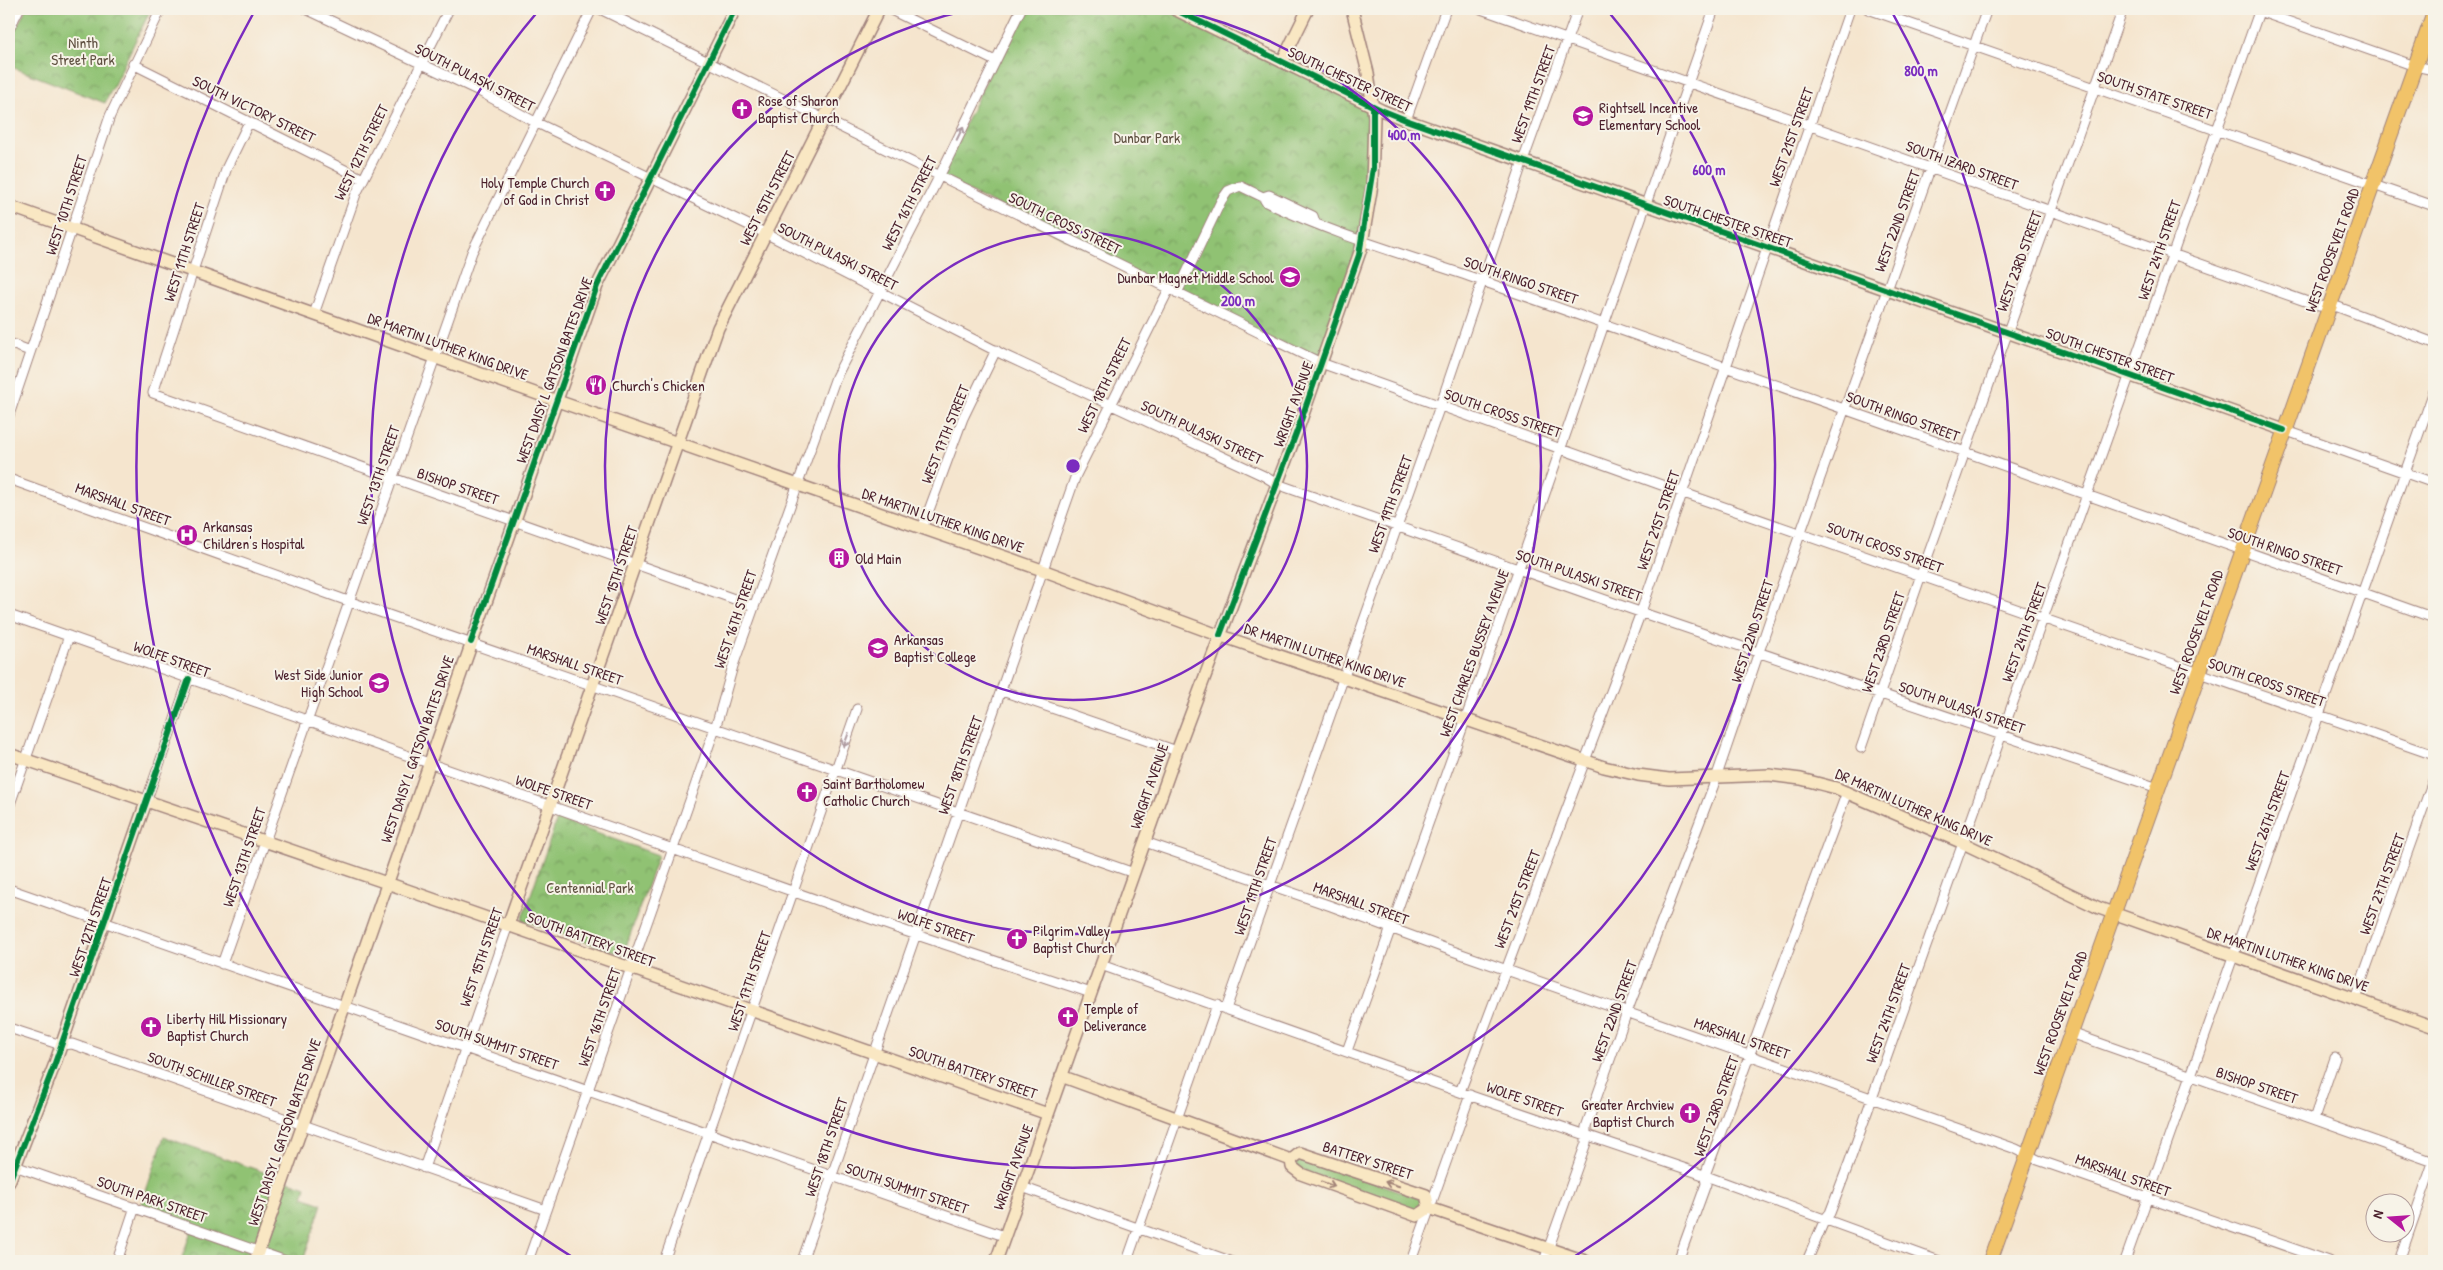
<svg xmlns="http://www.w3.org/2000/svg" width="2443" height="1270" font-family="'Patrick Hand',sans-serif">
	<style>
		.grass { fill: #90c273; stroke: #6d704f }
		.park { fill: url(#park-crowns); stroke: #6d704f }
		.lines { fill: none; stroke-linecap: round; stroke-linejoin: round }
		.street-casing { stroke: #a0827c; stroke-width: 11 }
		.secondary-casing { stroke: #a0827c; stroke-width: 14 }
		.primary-casing { stroke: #a0827c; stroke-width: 16 }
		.street { stroke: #fff; stroke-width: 9 }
		.secondary { stroke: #f9e7c3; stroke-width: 11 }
		.primary { stroke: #f1c369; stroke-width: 14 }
		.cycleway-casing { stroke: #f7f3e8; stroke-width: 9 }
		.cycleway { stroke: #00873e; stroke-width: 6 }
		.oneway { stroke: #ae9aa0 }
		.oneway2 { stroke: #a28377 }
		.ring { fill: none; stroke: #7b2cbf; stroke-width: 2.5 }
		.labels { text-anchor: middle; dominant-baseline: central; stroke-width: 4; stroke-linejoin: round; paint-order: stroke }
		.park-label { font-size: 15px; fill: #5f5041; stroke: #f7f3e8 }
		.street-label { font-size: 15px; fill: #4a1f2b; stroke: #f7f3e8 }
		.poi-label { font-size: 15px; fill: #4a1f2b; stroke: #f7f3e8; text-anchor: start }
		.centre { fill: #7b2cbf; stroke: #f7f3e8; stroke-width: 2.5 }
		.ring-label { font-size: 15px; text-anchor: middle; font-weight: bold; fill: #7b2cbf; stroke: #f7f3e8; stroke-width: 4; stroke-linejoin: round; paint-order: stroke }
	</style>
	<defs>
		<pattern id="park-crowns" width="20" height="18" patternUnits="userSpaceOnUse" patternTransform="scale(1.25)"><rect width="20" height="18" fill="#90c273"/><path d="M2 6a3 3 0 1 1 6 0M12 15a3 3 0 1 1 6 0" fill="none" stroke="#789d5f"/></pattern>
	</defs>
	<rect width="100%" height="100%" fill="#f7f3e8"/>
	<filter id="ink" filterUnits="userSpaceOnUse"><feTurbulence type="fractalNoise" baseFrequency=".02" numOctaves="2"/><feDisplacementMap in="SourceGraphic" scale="10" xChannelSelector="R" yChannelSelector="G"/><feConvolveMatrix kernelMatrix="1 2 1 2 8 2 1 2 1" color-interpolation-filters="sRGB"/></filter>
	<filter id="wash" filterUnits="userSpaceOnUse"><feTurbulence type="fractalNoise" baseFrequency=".0096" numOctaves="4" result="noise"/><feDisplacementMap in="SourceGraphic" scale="20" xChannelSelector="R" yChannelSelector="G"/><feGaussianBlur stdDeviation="1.12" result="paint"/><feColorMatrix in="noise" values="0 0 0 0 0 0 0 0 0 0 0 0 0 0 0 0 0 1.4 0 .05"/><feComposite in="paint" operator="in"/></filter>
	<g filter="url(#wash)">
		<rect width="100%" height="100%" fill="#f5e5ce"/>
		<path class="grass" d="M1302,1157l117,41 3,3 -1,5 -3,4 -120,-41 -2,-9z"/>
		<path class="park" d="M26,9h125l-46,94 -96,-37v-24z
			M1021,9h155l197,97 -11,136 -41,121 -382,-186z
			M557,819l101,36 -35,100 -101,-35z
			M164,1137l142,50 -3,10 19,7 -19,57h-17l-28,-9 -3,9h-74l11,-33 -52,-19z"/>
	</g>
	<g filter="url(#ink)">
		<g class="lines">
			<g class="street-casing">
				<path id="street" d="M306,9l173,82 56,31 230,111 239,122 260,121 13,8 354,125 527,179
					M600,9l721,354 360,129 753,263
					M889,9l106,52
					M1481,9l838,297 19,1 96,36
					M1868,9l566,197
					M2253,9l162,57 19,4
					M9,29l10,-20
					M133,64l230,115
					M1406,120l40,-111
					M249,122l-22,45 -74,226 601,213
					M1263,197l6,-2 44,21 2,6
					M1177,293l44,-92 7,-10 12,-5 23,11 3,5c66,32 137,52 208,76l960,340
					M314,314l42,-120 93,-185
					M9,343l21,8
					M9,415l101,-299 51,-107
					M2284,430l150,53
					M9,479l339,122 786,272
					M922,529l41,-111 33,-68
					M9,615l896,316 186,62
					M1002,691l175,60
					M1861,748l60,-173 202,-566
					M146,802l43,-123
					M9,807l60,-171
					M1145,842l186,64 116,43 569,200 22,11 291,101
					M9,889l995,347
					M222,964l250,-712 120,-243
					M1101,965l376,133 218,74 244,89
					M2355,999l79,-221
					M1226,1009l214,-603 83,-245 55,-152
					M9,1028l52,17 11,-1 474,166
					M2071,1033l363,129
					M1347,1051l150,-420 217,-622
					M1460,1092l181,-480 209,-603
					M2314,1119l21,-61
					M9,1164l277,97
					M424,1168l84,-243
					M1022,1187l208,74
					M117,1261l18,-54
					M528,1261l166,-472 24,-70 15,-53 103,-289 103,-200 82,-168
					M664,1261l193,-552
					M802,1261l274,-786 93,-186
					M1127,1261l90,-256
					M1411,1261l59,-166
					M1544,1261l42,-118v-16l41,-115 86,-225 64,-188 210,-590
					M1678,1261l28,-77 -1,-9 142,-383
					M1807,1261l18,-42 5,-6 19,-50 411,-1154
					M2125,1261l309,-870
					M2399,1261l35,-101"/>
			</g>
			<g class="secondary-casing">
				<path id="secondary" d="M1174,9l207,101 25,10 878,310
					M1282,62l26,-53
					M9,206l537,191 499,174 165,61 394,135 34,8 31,4 100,-4 32,4 35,9 127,55 136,65 335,119
					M9,754l378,129 661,231
					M508,925l210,-597 161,-319
					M1061,1076l230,84
					M1291,1160l1,7 9,7 116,42 12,-8
					M1291,1160l9,-7 126,42 3,13
					M9,1182l45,-116 92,-264
					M1429,1208l156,53
					M255,1261l342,-975 138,-277
					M996,1261l181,-510 123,-328 61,-174 11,-64 2,-68 -6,-44 -16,-64"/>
			</g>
			<g class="primary-casing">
				<path id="primary" d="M1990,1261l444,-1248"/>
			</g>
			<use href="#street" class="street"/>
			<use href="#secondary" class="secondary"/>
			<use href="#primary" class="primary"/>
			<g class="cycleway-casing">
				<path id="cycleway" d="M1174,9l207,101 25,10 878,310
					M1220,635l80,-212 59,-168 14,-87v-62
					M471,642l126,-356 138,-277
					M9,1182l45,-116 135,-387"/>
			</g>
			<use href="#cycleway" class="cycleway"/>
		</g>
		<defs><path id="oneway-shaft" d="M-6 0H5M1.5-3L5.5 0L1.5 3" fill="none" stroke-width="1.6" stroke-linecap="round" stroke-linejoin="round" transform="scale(1.25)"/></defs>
		<g class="oneway">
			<use href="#oneway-shaft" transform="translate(960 133) rotate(-64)"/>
			<use href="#oneway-shaft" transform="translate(846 740) rotate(111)"/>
		</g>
		<g class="oneway2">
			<use href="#oneway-shaft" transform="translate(1328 1184) rotate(20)"/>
			<use href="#oneway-shaft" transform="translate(1392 1184) rotate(-162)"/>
		</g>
	</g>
	<g class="ring">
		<circle cx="1073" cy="466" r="234"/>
		<path d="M1174 9A468 468 0 1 1 972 9"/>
		<path d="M1607 10A702 702 0 1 1 539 10"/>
		<path d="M577 1260A936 936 0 0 1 254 12M1892 12A936 936 0 0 1 1569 1260"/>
	</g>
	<defs>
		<g id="church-disc" transform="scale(1.125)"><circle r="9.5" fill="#b5179e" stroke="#f7f3e8"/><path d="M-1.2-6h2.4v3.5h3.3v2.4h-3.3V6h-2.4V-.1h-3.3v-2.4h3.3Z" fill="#fff"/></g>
		<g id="school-disc" transform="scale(1.125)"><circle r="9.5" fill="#b5179e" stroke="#f7f3e8"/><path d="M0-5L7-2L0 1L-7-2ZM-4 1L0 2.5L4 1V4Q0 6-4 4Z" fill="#fff"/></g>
		<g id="restaurant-disc" transform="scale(1.125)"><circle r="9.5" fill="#b5179e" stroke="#f7f3e8"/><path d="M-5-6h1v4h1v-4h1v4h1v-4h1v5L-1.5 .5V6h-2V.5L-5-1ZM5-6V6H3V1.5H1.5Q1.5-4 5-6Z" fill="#fff"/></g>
		<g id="hospital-disc" transform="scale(1.125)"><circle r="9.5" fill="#b5179e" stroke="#f7f3e8"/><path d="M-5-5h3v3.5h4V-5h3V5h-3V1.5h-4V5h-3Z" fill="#fff"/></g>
		<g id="building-disc" transform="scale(1.125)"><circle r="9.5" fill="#b5179e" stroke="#f7f3e8"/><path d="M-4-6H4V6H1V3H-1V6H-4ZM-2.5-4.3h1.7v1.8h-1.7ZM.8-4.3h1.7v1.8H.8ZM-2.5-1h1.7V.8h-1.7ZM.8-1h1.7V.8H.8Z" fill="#fff"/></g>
		<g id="university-disc" transform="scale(1.125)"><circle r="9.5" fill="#b5179e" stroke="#f7f3e8"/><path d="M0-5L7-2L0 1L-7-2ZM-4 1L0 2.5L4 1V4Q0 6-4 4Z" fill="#fff"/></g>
	</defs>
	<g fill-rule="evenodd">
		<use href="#church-disc" x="742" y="109"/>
		<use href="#school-disc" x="1583" y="116"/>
		<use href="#church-disc" x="605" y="191"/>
		<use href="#school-disc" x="1290" y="277"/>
		<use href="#restaurant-disc" x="596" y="385"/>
		<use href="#hospital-disc" x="187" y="535"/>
		<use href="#building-disc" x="839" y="558"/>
		<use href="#university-disc" x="878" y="648"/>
		<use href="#school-disc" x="379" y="683"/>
		<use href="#church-disc" x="807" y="792"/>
		<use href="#church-disc" x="1017" y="939"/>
		<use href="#church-disc" x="1068" y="1017"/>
		<use href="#church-disc" x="151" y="1027"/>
		<use href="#church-disc" x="1690" y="1113"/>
	</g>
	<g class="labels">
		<g class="park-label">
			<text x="83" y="42">Ninth<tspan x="83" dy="17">Street Park</tspan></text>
			<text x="1147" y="137">Dunbar Park</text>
			<text x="590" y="887">Centennial Park</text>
		</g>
		<g class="street-label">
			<text transform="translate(475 77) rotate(27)">SOUTH PULASKI STREET</text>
			<text transform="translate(1350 79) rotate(25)">SOUTH CHESTER STREET</text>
			<text transform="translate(1533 94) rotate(-70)">WEST 19TH STREET</text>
			<text transform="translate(2155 95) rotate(19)">SOUTH STATE STREET</text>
			<text transform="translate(254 109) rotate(26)">SOUTH VICTORY STREET</text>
			<text transform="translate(1791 137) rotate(-70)">WEST 21ST STREET</text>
			<text transform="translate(361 152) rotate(-64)">WEST 12TH STREET</text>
			<text transform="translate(1962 165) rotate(20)">SOUTH IZARD STREET</text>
			<text transform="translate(767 198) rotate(-63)">WEST 15TH STREET</text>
			<text transform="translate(909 203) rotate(-63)">WEST 16TH STREET</text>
			<text transform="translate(66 205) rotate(-72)">WEST 10TH STREET</text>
			<text transform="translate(1728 221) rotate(19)">SOUTH CHESTER STREET</text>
			<text transform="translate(1897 221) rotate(-70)">WEST 22ND STREET</text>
			<text transform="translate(1065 223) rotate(26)">SOUTH CROSS STREET</text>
			<text transform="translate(2159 250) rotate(-71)">WEST 24TH STREET</text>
			<text transform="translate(2332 250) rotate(-70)">WEST ROOSEVELT ROAD</text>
			<text transform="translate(184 252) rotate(-72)">WEST 11TH STREET</text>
			<text transform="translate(838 256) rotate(27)">SOUTH PULASKI STREET</text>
			<text transform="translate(2019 261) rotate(-70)">WEST 23RD STREET</text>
			<text transform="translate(1521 280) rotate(19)">SOUTH RINGO STREET</text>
			<text transform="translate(448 346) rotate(20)">DR MARTIN LUTHER KING DRIVE</text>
			<text transform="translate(2110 355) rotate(20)">SOUTH CHESTER STREET</text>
			<text transform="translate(554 370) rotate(-70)">WEST DAISY L GATSON BATES DRIVE</text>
			<text transform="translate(1104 385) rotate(-64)">WEST 18TH STREET</text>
			<text transform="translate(1293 404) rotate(-70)">WRIGHT AVENUE</text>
			<text transform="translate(1503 413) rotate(19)">SOUTH CROSS STREET</text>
			<text transform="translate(1903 416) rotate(20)">SOUTH RINGO STREET</text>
			<text transform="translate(1202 432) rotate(25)">SOUTH PULASKI STREET</text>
			<text transform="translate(945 434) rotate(-68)">WEST 17TH STREET</text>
			<text transform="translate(378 475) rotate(-71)">WEST 13TH STREET</text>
			<text transform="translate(458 486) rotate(19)">BISHOP STREET</text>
			<text transform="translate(123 504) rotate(20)">MARSHALL STREET</text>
			<text transform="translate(1390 504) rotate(-70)">WEST 19TH STREET</text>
			<text transform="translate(943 520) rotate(19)">DR MARTIN LUTHER KING DRIVE</text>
			<text transform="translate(1658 520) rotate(-71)">WEST 21ST STREET</text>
			<text transform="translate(1885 547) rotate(20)">SOUTH CROSS STREET</text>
			<text transform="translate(2285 551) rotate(19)">SOUTH RINGO STREET</text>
			<text transform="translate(616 575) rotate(-71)">WEST 15TH STREET</text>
			<text transform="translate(1579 575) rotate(19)">SOUTH PULASKI STREET</text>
			<text transform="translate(735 619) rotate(-71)">WEST 16TH STREET</text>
			<text transform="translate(1752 631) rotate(-72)">WEST 22ND STREET</text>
			<text transform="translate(2024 632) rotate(-70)">WEST 24TH STREET</text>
			<text transform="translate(2196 632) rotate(-70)">WEST ROOSEVELT ROAD</text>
			<text transform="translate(1883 642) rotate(-71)">WEST 23RD STREET</text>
			<text transform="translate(1474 653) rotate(-70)">WEST CHARLES BUSSEY AVENUE</text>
			<text transform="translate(1325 655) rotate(19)">DR MARTIN LUTHER KING DRIVE</text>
			<text transform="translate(172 659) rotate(20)">WOLFE STREET</text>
			<text transform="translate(575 664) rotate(19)">MARSHALL STREET</text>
			<text transform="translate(2267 682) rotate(19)">SOUTH CROSS STREET</text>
			<text transform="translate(1962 707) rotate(19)">SOUTH PULASKI STREET</text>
			<text transform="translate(417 749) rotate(-71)">WEST DAISY L GATSON BATES DRIVE</text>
			<text transform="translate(960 765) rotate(-70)">WEST 18TH STREET</text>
			<text transform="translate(1149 786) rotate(-71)">WRIGHT AVENUE</text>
			<text transform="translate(554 792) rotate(19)">WOLFE STREET</text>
			<text transform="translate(1914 807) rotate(24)">DR MARTIN LUTHER KING DRIVE</text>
			<text transform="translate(2267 821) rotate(-70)">WEST 26TH STREET</text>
			<text transform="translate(244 857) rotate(-71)">WEST 13TH STREET</text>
			<text transform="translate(2382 884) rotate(-70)">WEST 27TH STREET</text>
			<text transform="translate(1255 886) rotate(-71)">WEST 19TH STREET</text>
			<text transform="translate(1517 899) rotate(-69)">WEST 21ST STREET</text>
			<text transform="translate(1361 903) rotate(20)">MARSHALL STREET</text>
			<text transform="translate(936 926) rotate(19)">WOLFE STREET</text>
			<text transform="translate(90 927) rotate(-71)">WEST 12TH STREET</text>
			<text transform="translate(591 939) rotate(20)">SOUTH BATTERY STREET</text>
			<text transform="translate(481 957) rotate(-71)">WEST 15TH STREET</text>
			<text transform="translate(2288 959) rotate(19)">DR MARTIN LUTHER KING DRIVE</text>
			<text transform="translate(749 981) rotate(-71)">WEST 17TH STREET</text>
			<text transform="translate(1614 1011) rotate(-70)">WEST 22ND STREET</text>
			<text transform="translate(1888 1013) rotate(-70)">WEST 24TH STREET</text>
			<text transform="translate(2060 1013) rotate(-70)">WEST ROOSEVELT ROAD</text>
			<text transform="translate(599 1017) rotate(-71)">WEST 16TH STREET</text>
			<text transform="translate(1742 1038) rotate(19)">MARSHALL STREET</text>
			<text transform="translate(497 1044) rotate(19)">SOUTH SUMMIT STREET</text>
			<text transform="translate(973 1072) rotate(19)">SOUTH BATTERY STREET</text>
			<text transform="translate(212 1079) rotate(20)">SOUTH SCHILLER STREET</text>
			<text transform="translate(2257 1085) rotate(19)">BISHOP STREET</text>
			<text transform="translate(1525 1099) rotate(19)">WOLFE STREET</text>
			<text transform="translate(1716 1106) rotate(-70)">WEST 23RD STREET</text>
			<text transform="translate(284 1132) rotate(-71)">WEST DAISY L GATSON BATES DRIVE</text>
			<text transform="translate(826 1147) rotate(-71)">WEST 18TH STREET</text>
			<text transform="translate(1368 1160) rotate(18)">BATTERY STREET</text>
			<text transform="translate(1013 1167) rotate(-70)">WRIGHT AVENUE</text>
			<text transform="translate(2123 1175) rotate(20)">MARSHALL STREET</text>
			<text transform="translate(907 1188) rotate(19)">SOUTH SUMMIT STREET</text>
			<text transform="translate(152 1199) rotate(19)">SOUTH PARK STREET</text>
		</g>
		<g class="poi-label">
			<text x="758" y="100">Rose of Sharon<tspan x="758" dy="17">Baptist Church</tspan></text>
			<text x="1599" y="107">Rightsell Incentive<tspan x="1599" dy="17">Elementary School</tspan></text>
			<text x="589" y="182" text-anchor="end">Holy Temple Church<tspan x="589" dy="17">of God in Christ</tspan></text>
			<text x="1274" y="277" text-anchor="end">Dunbar Magnet Middle School</text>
			<text x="612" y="385">Church's Chicken</text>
			<text x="203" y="526">Arkansas<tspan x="203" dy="17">Children's Hospital</tspan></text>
			<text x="855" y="558">Old Main</text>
			<text x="894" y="639">Arkansas<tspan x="894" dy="17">Baptist College</tspan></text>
			<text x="363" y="674" text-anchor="end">West Side Junior<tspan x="363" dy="17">High School</tspan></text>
			<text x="823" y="783">Saint Bartholomew<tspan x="823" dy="17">Catholic Church</tspan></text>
			<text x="1033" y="930">Pilgrim Valley<tspan x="1033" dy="17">Baptist Church</tspan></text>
			<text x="1084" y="1008">Temple of<tspan x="1084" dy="17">Deliverance</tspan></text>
			<text x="167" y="1018">Liberty Hill Missionary<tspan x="167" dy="17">Baptist Church</tspan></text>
			<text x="1674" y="1104" text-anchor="end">Greater Archview<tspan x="1674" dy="17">Baptist Church</tspan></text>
		</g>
	</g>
	<circle cx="1073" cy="466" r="8" class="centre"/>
	<g class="ring-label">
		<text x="1921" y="76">800 m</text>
		<text x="1404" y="140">400 m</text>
		<text x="1709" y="175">600 m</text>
		<text x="1238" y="306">200 m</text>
	</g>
	<rect width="2443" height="1270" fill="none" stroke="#f7f3e8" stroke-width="30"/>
	<g transform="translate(2390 1218) rotate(287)"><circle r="24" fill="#f7f3e8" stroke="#b29e9c"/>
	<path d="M0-4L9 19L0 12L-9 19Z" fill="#b5179e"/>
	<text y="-8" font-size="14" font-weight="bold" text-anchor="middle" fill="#4a1f2b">N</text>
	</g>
</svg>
